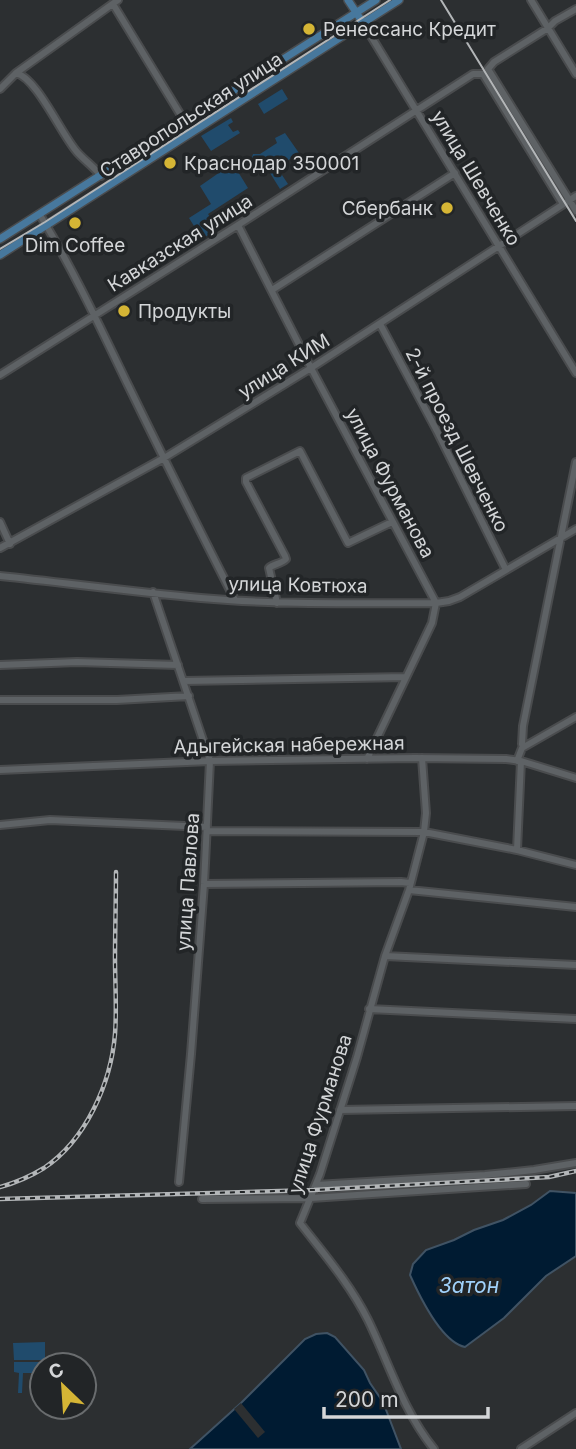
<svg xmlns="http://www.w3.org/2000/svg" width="576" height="1449" font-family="Inter,sans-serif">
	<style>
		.green { fill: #204b6c }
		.water { fill: #001b32; stroke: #405364; stroke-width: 2 }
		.pier { fill: #2c2f31 }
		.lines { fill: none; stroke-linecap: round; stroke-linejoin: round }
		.minor-casing { stroke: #4a4c4e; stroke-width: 10 }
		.major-casing { stroke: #4a4c4e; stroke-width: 10 }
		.minor { stroke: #5e6265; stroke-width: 6 }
		.major { stroke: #47789d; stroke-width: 7 }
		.tram { stroke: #b3b6b8; stroke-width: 2 }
		.rail-casing { stroke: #b3b6b8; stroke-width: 4.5 }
		.rail { stroke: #222527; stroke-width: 2; stroke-dasharray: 5; stroke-linecap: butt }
		.poi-dot { fill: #d5b535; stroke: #222527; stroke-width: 2.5 }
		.labels { text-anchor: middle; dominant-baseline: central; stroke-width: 7; stroke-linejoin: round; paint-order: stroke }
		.poi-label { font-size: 19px; fill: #d4d6d8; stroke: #222527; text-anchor: start }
		.street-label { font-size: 19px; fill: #d4d6d8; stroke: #222527 }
		.water-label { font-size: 21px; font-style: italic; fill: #a0d1fa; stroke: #222527 }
	</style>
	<rect width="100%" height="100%" fill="#2c2f31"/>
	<path class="green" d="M282,89l6,10 -24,15 -6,-10z
		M231,118l2,4 -5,3 5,7 5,-2 2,3 -29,18 -10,-15z
		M285,133l14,20 -21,14 -3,-4h-1l14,21 -8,5 -10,-16h-7v-4l-6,3 -7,-9 3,-9h7l17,-11 -2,-5z
		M232,162l16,26 -40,26 9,15 -15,10 -13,-21 22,-14 -11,-18 23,-16v-2z
		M45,1342v18h-31l-1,-17z
		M14,1362h29l-1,11h-19l-1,20h-4l1,-20 -5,-1z"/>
	<path class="water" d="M550,1191l26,2v63l-30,20 -42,42 -39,29c-24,-5 -46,-52 -55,-72l3,-11 13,-14 28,-10 20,-10 29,-10 28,-15z
		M327,1333l8,4 29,33 6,13 13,19 18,47h-211l51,-46 64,-64 11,-5z"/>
	<path class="pier" d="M241,1403l24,29 -7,6 -24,-29z"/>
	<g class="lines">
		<g class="minor-casing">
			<path id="minor" d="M531,0l45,74
				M113,4l72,118
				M576,9l-21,12 -7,7 -54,34 -6,7 88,142
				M363,23l213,350
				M16,73l102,-73
				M0,89l16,-16c21,5 45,61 61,79 8,9 17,15 24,24
				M40,215c34,56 60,112 88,170 35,72 71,144 107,215
				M238,225l73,143 125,235 -4,20 -65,136
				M272,290l183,-117
				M380,324l57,107 69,139
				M0,375l238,-150 235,-151h10l80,130
				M0,522l10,22
				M0,548l164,-90 147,-90 265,-172
				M0,576c67,7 134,16 201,22 78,7 157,5 235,5l13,-2 11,-4 116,-68
				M153,592l57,169 -6,123 -13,170 -12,128
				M277,603l-8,-35c4,-4 12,-4 17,-9l-1,-3 -39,-74v-4l54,-27 48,92 44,-21
				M0,665l77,-3 101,3
				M184,681l222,-4
				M0,700h117l72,-4
				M522,744l1,-18 53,-264
				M422,758l4,55 -2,19 -15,58 -24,66 -28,101 -37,117 -20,49c24,31 50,61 68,97 21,43 35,91 66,129
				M517,761l5,-13 54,-31
				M0,770l210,-9 205,-3 91,1 15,2 55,17
				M0,825l50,-5 157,7
				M207,831l217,1 93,18 59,15
				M517,850l4,-89
				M204,884l197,-2 9,1
				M409,890l167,17
				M385,956l191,9
				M369,1009l207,10
				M340,1110l236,-4
				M316,1185l169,-10 49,-5 42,-7
				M202,1199l109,-1 215,-14
				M521,1449l55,-36"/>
		</g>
		<g class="major-casing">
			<path id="major" d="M348,0l15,23
				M0,239l376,-239
				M0,255l399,-255"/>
		</g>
		<use href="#minor" class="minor"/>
		<use href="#major" class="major"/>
		<path class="tram" d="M441,0l135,221
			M0,249l45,-27 345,-222"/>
		<g class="rail-casing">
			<path id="rail" d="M0,1187c15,-4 31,-11 44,-19 42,-28 67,-85 71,-134 2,-25 0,-51 0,-76 0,-28 1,-57 1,-86
				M0,1199l314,-9 235,-13 27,-6"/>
		</g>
		<use href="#rail" class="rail"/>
	</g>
	<g class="poi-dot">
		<circle cx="309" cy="29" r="7"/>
		<circle cx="170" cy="163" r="7"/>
		<circle cx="447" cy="208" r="7"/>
		<circle cx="75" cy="223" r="7"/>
		<circle cx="124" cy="311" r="7"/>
	</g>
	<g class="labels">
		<g class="poi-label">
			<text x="323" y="29">Ренессанс Кредит</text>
			<text x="184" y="163">Краснодар 350001</text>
			<text x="433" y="208" text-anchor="end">Сбербанк</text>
			<text x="75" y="245" text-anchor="middle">Dim Coffee</text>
			<text x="138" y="311">Продукты</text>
		</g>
		<g class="street-label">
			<text transform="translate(191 115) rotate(-33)">Ставропольская улица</text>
			<text transform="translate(476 178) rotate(59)">улица Шевченко</text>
			<text transform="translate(180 243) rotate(-32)">Кавказская улица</text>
			<text transform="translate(284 366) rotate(-32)">улица КИМ</text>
			<text transform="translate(457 440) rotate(63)">2-й проезд Шевченко</text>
			<text transform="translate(390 483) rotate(62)">улица Фурманова</text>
			<text transform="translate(298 585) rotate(1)">улица Ковтюха</text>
			<text transform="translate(289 745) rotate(-1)">Адыгейская набережная</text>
			<text transform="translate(188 882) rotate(-86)">улица Павлова</text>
			<text transform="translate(320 1114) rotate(-72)">улица Фурманова</text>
		</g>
		<g class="water-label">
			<text x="469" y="1285">Затон</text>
		</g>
	</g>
	<g transform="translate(63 1386) rotate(335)"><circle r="33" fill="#222527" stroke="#696c6e" stroke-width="2"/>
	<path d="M0-5L12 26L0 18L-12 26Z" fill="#d5b535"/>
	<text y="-10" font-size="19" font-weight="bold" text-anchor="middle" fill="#d4d6d8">С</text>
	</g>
	<path d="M324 1407v10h164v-10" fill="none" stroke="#d4d6d8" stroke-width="3.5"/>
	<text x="335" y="1407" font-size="21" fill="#d4d6d8" stroke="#222527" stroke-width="5" paint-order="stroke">200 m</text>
</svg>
